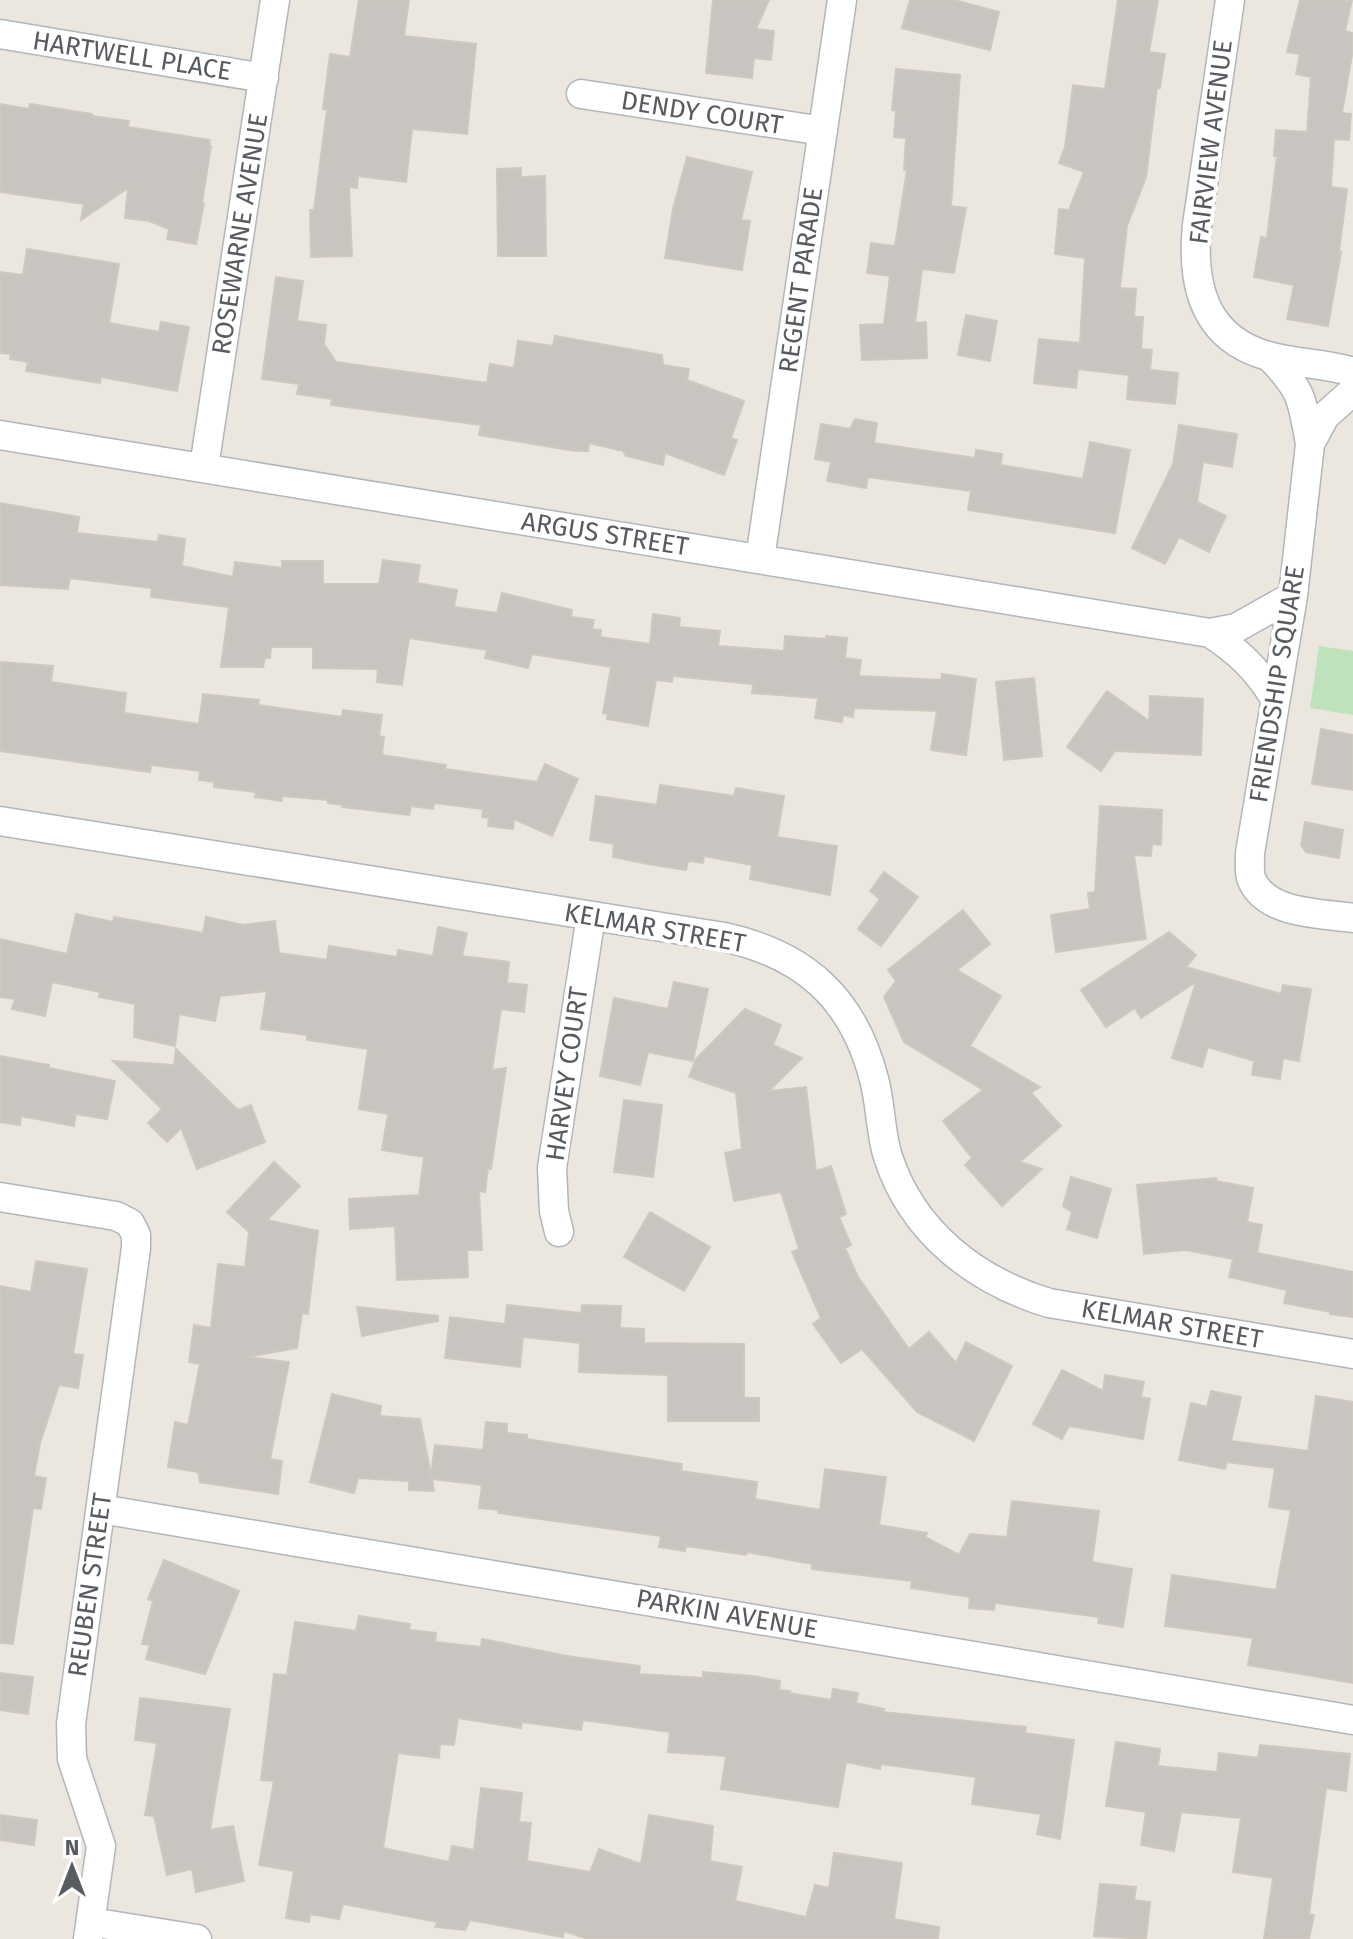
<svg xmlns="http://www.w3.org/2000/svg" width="1353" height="1939" font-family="'Fira Sans',sans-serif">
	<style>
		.green { fill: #bee2bc }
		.building { fill: #c8c4bf; stroke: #cfc8be; stroke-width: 2 }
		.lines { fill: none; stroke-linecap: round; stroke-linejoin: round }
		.street-casing { stroke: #b2b6ba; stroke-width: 31 }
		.street { stroke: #fff; stroke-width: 28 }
		.labels { text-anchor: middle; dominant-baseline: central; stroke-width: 8; stroke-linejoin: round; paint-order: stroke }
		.street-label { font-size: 26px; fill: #585c60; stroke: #fff }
	</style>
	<rect width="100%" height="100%" fill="#ebe7df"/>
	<path class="green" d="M1319,646l34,5v64l-43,-7z"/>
	<path class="building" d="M359,0h50l-5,36 72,8 -9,90 -55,-5 -6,53 -48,-6 -1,12 -8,-1 3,69 -41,1 -1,-47h4l13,-100 -4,-1 7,-55 20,3z
		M713,0h56l-13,29 18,2 -3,29 -17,-2 -2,20 -46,-5z
		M910,0h44l45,12 -9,38 -88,-22z
		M1118,0h40l-9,52 16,2 -5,34h-3l-11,89 -19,49 -7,62 16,1 -2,28h9l-2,32 11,1 -2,20 28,3 -3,31 -48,-5 2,-24 -51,-6 -2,19 -42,-5 5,-44 41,4 5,-85 -30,-4 4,-45 10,1 15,-38 -25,-9 6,-16 8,-62 32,4z
		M1300,0h52l-7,31 8,2v16l-11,64 9,1 -2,26 -15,-1 -3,48 16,2 -8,63h2l-13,74 -41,-7 7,-34 -40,-8 7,-40 6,1 10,-82h-3l2,-26 31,2 4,-55 -15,-3 4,-20 -13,-2z
		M896,69l64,6 -9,131 15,2 -12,65 -32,-4 -7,54 11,-1 1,36 -65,2 -2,-35 24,-1 6,-48 -23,-3 4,-30 24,3 12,-76h-3l2,-32 -12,-1 2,-26 -4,-1z
		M0,104l29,5 1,-5 62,10v2l37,5 -1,6 82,13 -1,5 2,1 -9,57 2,1 -8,40 -29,-5 2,-10 -20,-8 -24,-3 3,-30 -47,32 3,-16 -84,-12z
		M687,157l65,15 -11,48 9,1 -8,49 -77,-12 8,-49z
		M521,168v9l24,-1 1,80h-48l-1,-87z
		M27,249l92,15 -10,59 50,9 2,-10 28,5 -12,64 -76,-14 -1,6 -74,-12 2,-9 -18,-3 1,-5 -11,-1v-81l23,3z
		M276,277l27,4 -6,40 29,4 -2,19 12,18 151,21 3,-19 24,4 4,-27 35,5 2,-10 107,19 1,10 26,4 -2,11 57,21 -13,37 6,2 -13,35 -59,-22 -2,12 -37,-9 -3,-5 -34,-8 -1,8h-13l-96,-16 2,-10 -150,-20 1,-6 -35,-5 2,-10 -37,-5z
		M966,315l31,6 -7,40 -32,-6z
		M855,419l22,4 -3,20 101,15 1,-8 26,4 -1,11 82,14 7,-37 40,8 -15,83 -147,-23 3,-19 -103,-14 -2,11 -39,-7 4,-19 -16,-3 6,-35 29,5z
		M1179,425l58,9 -5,33 -29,-5 -6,40 29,14 -17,36 -30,-15 -14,27 -33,-16 41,-84z
		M0,503l79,14 -2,16 81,9 1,-7 26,4 -3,27 51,11 2,-15 47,6v-7h41v23h56l4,-24 37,5 -3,18 40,7 -3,17 43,6 5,-20 70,17 -1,7 23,3 -2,9 9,1 -1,7 50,7 3,-30 27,4 -1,9 41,4 -2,15 66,5 1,-15 41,3v-3l21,2 -2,20 16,2 -2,16 82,4 1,-6 34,5 -10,76 -35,-5 6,-39 -83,-3 -1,9 -10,-2 -1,7 -27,-4 3,-20 -66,-5 1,-9 -80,-8 -1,6 -16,-2 -8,46 -41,-7 1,-5 -5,-1 8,-46 -79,-13 -4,14 -43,-10 2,-8 -78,-12 -7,47 -25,-3 1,-13 -65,-1v-21h-42l-1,11h-5l-2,9h-42l8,-60 -78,-10 1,-9 -82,-10 -2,11 -68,-4z
		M0,662l53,4 -2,16 75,11 -2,20 75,11 4,-30 56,6 -1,5 84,12 1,-7 39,5 -3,21 5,1 -2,18 64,10 -1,4 92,13 8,-18 33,15 -26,57 -38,-17 -1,10 -25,-3 1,-8 -7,-1 1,-8 -49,-6 -1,6 -22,-3 -2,9 -67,-8 1,-2 -15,-2v-3l-46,-4v5l-27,-4 1,-5 -42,-5v-5l-15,-2 1,-9 -49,-6 -1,7 -150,-21z
		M1034,678l8,78 -38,4 -8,-78z
		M1107,691l42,30 1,-25 53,3 -2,56 -86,-4 -14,20 -34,-24z
		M1321,729l32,6v55l-41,-6z
		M660,785l74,11 2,-8 48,8 -7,41 60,9 -7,49 -80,-16 2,-14 -48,-9 -1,7 -15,-2 -2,9 -38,-6 -35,-7 1,-13 -24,-4 6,-44 61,9z
		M1100,806l62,4 -1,35 -9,-1 -1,12 -17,-1 12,84 -90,13 -5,-37 39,-6 -2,-16 7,-1z
		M1305,822l38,8 -4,28 -33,-6 -5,-7z
		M884,872l34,25 -37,49 -23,-17 22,-30 -10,-8z
		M963,910l27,34 -33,26 44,26 -31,50 70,41 -9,6 30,33 -41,36 22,7 -40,37 -37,-41 7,-7 -29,-37 40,-31 -79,-48 -20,-45 12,-16 -8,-11z
		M76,914l37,8 1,-5 89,16 3,-16 37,8 32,-4 4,32 48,7 2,-14 68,11 1,-7 35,6 5,-29 29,6 -5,23 47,6 -2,21 20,2 -3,27 -23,-3 -9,61 14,-2 -15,101 -3,-1 -3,24 -6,-1 3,59h-15l1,27 -71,3 -2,-54 -45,3 -1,-30 70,-4 5,-38 -42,-7 6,-36 -29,-5 9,-60 -61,-9v-5l-46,-6 6,-38 -47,5 -5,25 -36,-7 -4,32 -41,-9 1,-33 -36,-7 1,-5 -48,-10 -7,34 -33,-7 3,-10 -15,-2v-58l67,15z
		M1169,932l27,23 -10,12 95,27 2,-9 28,4 -12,72 -16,-3 -3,21 -28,-4 2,-14 -46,-14 -6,20 -30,-9 24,-76 -55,36 -6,-10 -29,19 -25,-37z
		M674,982l34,7 -15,72 -45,-9 -8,33 -40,-9 14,-78 54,11z
		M745,1009l36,16 -8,20 29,13 -33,33 37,-4 10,84 15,-5 15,48 -7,3 12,28 -6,3 13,29 51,72 20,-17 27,31 10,-21 46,24 -38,75 -57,-29 -55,-63 -21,14 -28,-39 8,-6 -29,-66 7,-3 -18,-57 -47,9 -9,-48 17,-4 -6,-56 -47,-16 7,-18z
		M176,1049l62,61 13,-5 14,37 -68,27 -16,-41 -14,14 -19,-19 14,-14 -49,-48 61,4z
		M0,1056l49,9v3l66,13 -8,38 -31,-5 -2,12 -53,-10 -1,9 -20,-3z
		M624,1100l38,5 -9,72 -39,-5z
		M274,1162l26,24 -33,34 51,11 -10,83 -6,-1 -5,35 -50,9 42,5 -19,97 12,2 -4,33 -78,-12 -2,-10 -30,-5 7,-45 13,3 12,-61 -11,-2 5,-37 17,3 7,-64 27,3 4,-35 -22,-20z
		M1071,1177l40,12 -14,49 -30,-9 5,-17 -9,-6z
		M1216,1178v3l37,7 -6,34 15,3 -5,28 96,19v45l-23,-3v-2l-46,-9 3,-13 -58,-13 4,-18 -47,-9 -42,4 -7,-69z
		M650,1212l60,35 -26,44 -60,-34z
		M36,1261l51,8 -14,85 10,1 -5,33 -19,-3 -19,58 -6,33 12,2 -5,31 -8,-1 -20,136 -13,-1v-357l31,6z
		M507,1305l74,8 1,-8 39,1 -1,22 24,1v14l100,1v54h15v23h-91v-46l-89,-3 1,-29 -57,-6 -3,30 -75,-9 5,-41 55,7z
		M357,1307l81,9v5l-76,15z
		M1062,1370l41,21 2,-16 39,7 -3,15 9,2 -7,40 -74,-13 -7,13 -29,-15z
		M1211,1391l30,6 -10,44 77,10 8,-55 37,6v281l-105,-18 5,-27 -88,-12 7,-51 104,15 15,-80 -22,-3 6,-39 -48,-6 -2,7 -46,-9 12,-57 16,4z
		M332,1394l49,12 -1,10 40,3 11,56 4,-30 48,5 3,-28 21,2v9l20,2v4l155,25 -1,7 76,11 -2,17 65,11 5,-41 61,8 -7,48 48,8 -2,4 34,18 11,-21 37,3 5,-36 87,10 -7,51 40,7 -9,58 -25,-4 1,-6 -104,-14 -1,7 -25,-2 1,-11 -59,-9 1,-7 -100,-12v-5l-65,-12 -1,3 -60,-9 -1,5 -26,-4 2,-11 -163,-23 1,-3 -20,-2 3,-23 -50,-6 2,12 -25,-1v-9l-51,-3 -4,15 -44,-11z
		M164,1560l75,31 -34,83 -59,-15 4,-14 -8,-1 11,-43 -5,-2z
		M359,1616l51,8 -1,6 27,3 -1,9 46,5 1,-8 85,17 73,10 -1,8 64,4v-6l50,4 27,5 -1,9 11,1 -1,2 42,7 2,-11 25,4 -2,10 28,6 -1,3 143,15 -1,6 49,7 -14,99 -23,-5 4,-20 -69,-10 4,-27 -95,-13 -1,5 -34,-7 -8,45 -117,-18 5,-33 -58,-4 2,-20 -87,-12 -2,10 -59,-8 -1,6 -63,-10 -4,27 -14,-1 -1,14 -41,-5 -15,95 66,14 3,-16 22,4 7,-62 41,5 -3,29 12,1 -4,38 63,11 9,-23 42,15 8,-49 64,11 -3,35 32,6 -7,34 71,16 9,-32 14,3 5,-35 68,10 -8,56 45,8 -1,12h-350l-24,-8 -1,6 -93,-17 -5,10 -30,-3 3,-5 -95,-18 -4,15 -29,-5 -1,8 -23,-4 8,-47 -35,-6 15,-84 -13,-1 13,-106 13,1 8,-53 61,9z
		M0,1673l33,4 -5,37 -28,-4z
		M140,1698l90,11 -20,121 23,-4 11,55 -48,11 -4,-23 -25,6 -13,-59 -9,-1 12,-72 -22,-3z
		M1116,1742l44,7 -2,17 59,6 2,-19 39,5 2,-13 90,9 -4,37 -20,-3 -17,126 5,1 -5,24h-45l9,-61 -40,-6 8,-54 -60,-6 -7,39 -33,-6 5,-33 -40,-6z
		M0,1815l37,5 -3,25 -34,-5z
		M1100,1884l36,3 -2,13 16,2 -4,37 -52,-3z"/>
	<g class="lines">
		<g class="street-casing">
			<path id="street" d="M1230,0l-33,225c-6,60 7,113 71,131 28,8 58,7 85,16
				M0,34l264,44
				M581,94l242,37
				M1269,356c33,34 33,42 41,88
				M1353,391l-28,25 -15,28 -17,152 -43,257c0,8 -1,18 1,25 14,37 70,35 102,40
				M0,435l1210,198 26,-5 57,-32
				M204,467l71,-467
				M760,559l82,-559
				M1210,633c28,18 48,37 65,66
				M0,821l724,116c81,18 129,61 150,142 7,26 6,53 14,78 25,76 88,124 161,146l304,51
				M0,1197l116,19 14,7 6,12v13l-65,476 1,35 29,87 -13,93
				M559,1232l-5,-21 -2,-43 39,-252
				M101,1509l1252,211
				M91,1922l106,17"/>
		</g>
		<use href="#street" class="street"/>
	</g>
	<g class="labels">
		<g class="street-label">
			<text transform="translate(132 56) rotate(9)">HARTWELL PLACE</text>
			<text transform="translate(702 113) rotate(9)">DENDY COURT</text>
			<text transform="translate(1211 142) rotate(-83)">FAIRVIEW AVENUE</text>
			<text transform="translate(240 234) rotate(-81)">ROSEWARNE AVENUE</text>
			<text transform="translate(801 280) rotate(-82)">REGENT PARADE</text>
			<text transform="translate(605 534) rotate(9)">ARGUS STREET</text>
			<text transform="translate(1277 684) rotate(-81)">FRIENDSHIP SQUARE</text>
			<text transform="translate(655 928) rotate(10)">KELMAR STREET</text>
			<text transform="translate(567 1074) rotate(-82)">HARVEY COURT</text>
			<text transform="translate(1172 1324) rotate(10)">KELMAR STREET</text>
			<text transform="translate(90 1585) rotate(-82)">REUBEN STREET</text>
			<text transform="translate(727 1614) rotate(10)">PARKIN AVENUE</text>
		</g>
	</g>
	<g transform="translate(72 1867)" stroke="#ffffff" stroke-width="6" paint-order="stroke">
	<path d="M0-6L14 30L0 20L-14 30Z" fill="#585c60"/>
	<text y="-12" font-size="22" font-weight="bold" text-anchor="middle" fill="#585c60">N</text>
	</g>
</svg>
